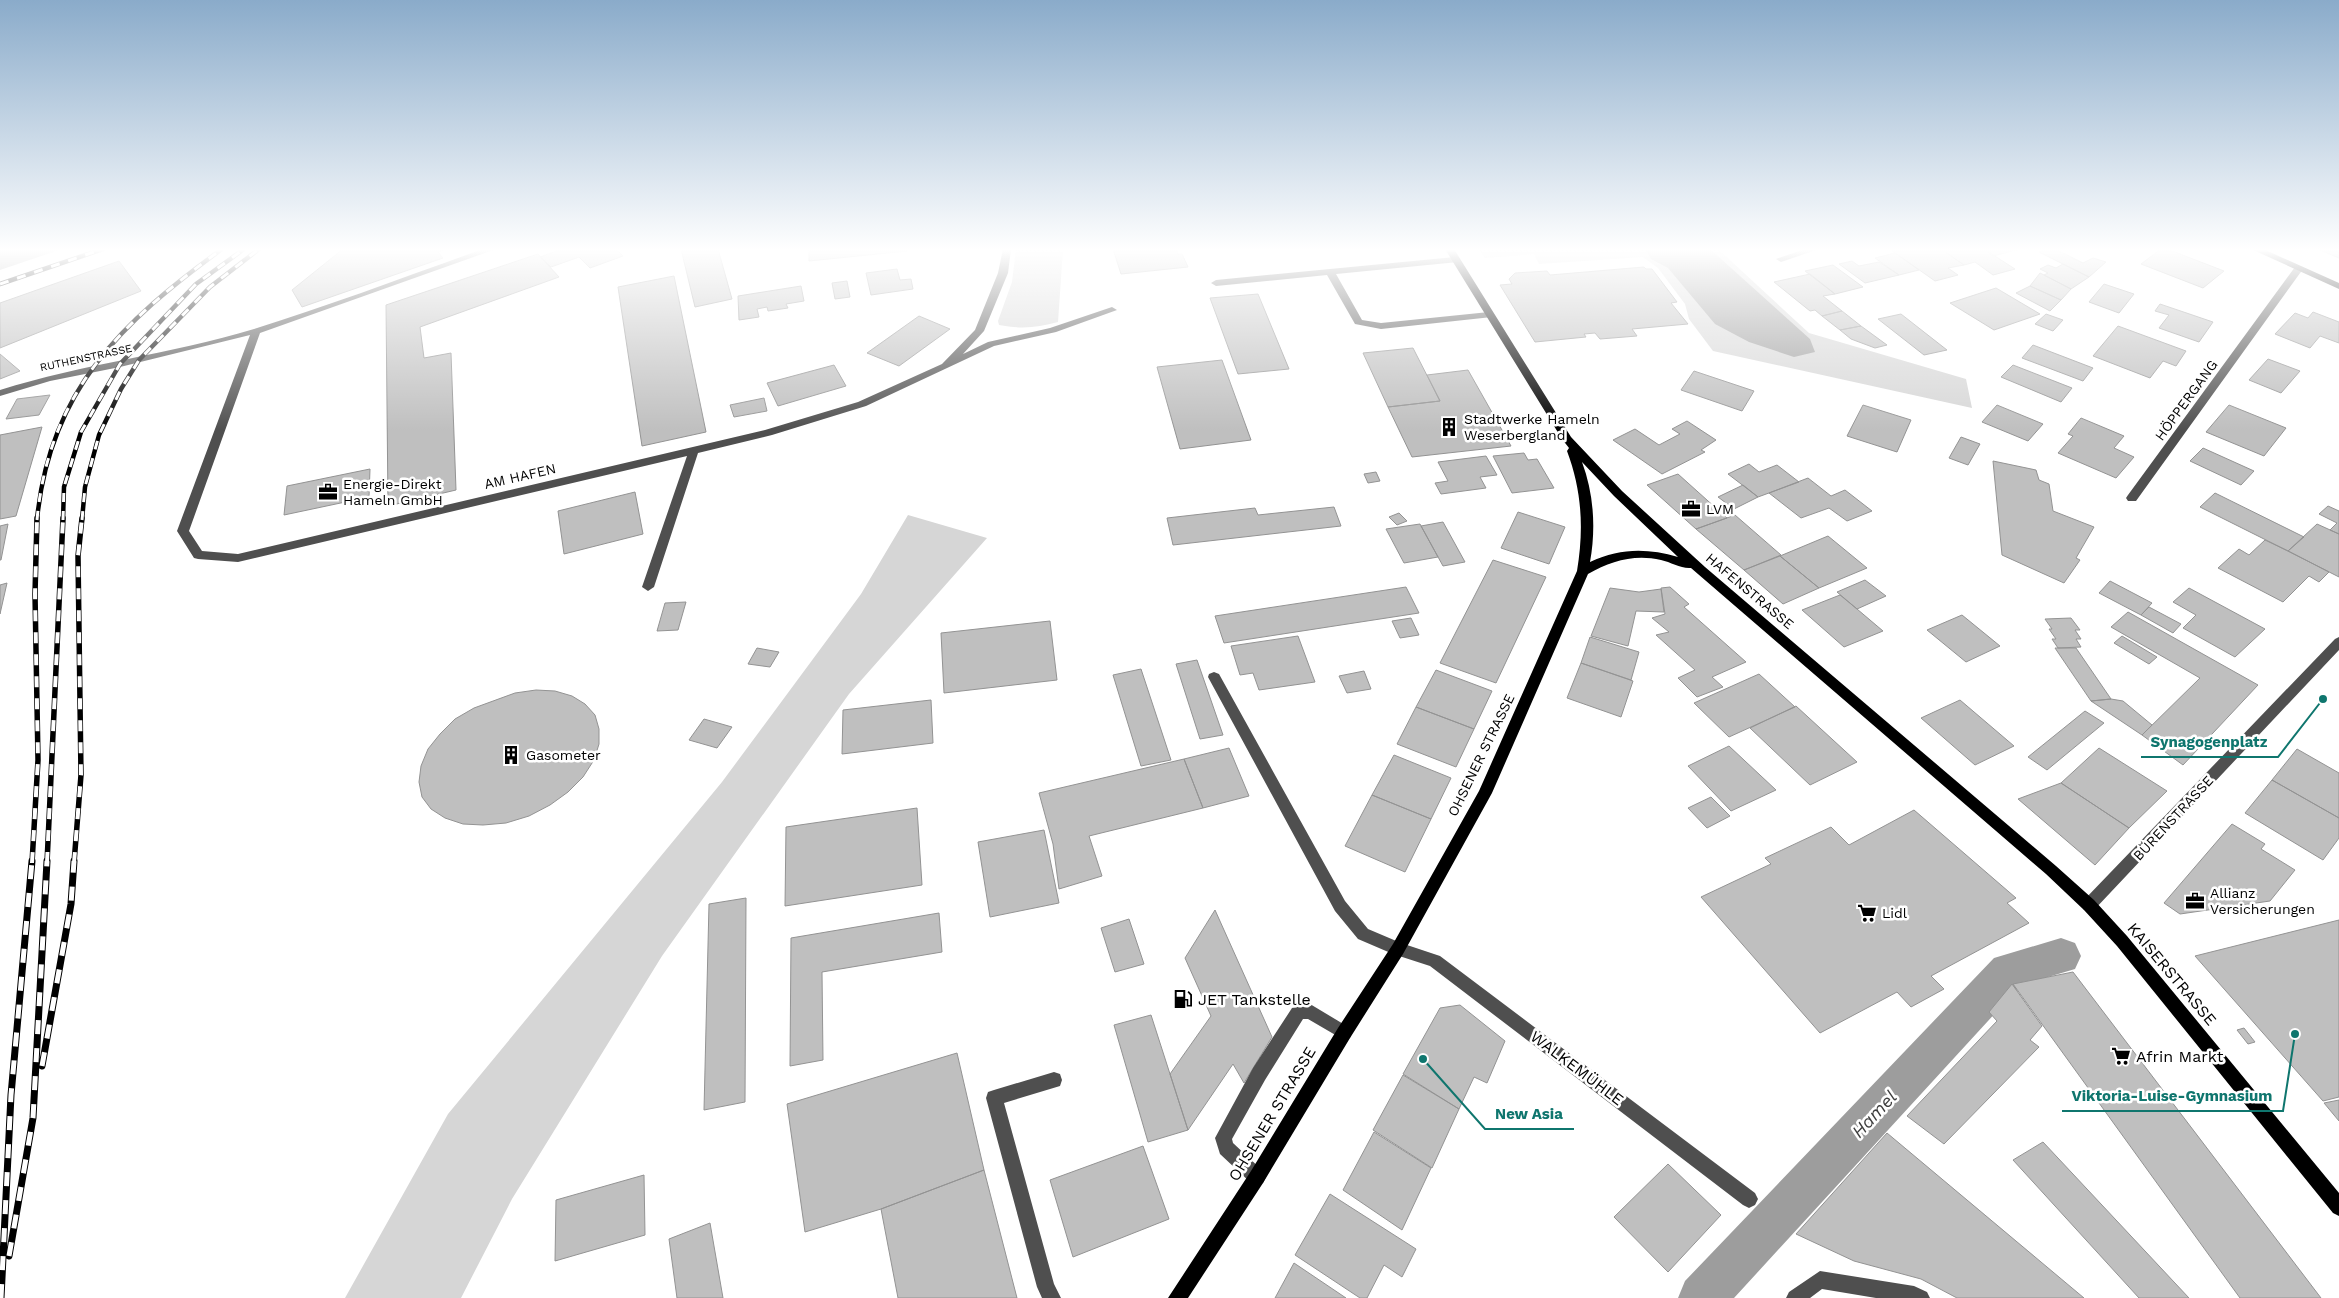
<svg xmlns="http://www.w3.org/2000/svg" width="2339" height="1298" font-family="'Work Sans',sans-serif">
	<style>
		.green { fill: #d6d6d6 }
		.water { fill: #9d9d9d }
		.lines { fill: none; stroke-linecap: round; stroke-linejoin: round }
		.canal { fill: #9d9d9d; fill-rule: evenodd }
		.building { fill: #bfbfbf; stroke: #939393 }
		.minor { fill: #4f4f4f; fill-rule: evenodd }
		.major { fill: #000; fill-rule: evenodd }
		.rail-far2-casing { stroke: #000; stroke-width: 4.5 }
		.rail-far1-casing { stroke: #000; stroke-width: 5.5 }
		.rail-casing { stroke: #000; stroke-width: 7 }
		.rail-far2 { stroke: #fff; stroke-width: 3; stroke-dasharray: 9; stroke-linecap: butt }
		.rail-far1 { stroke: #fff; stroke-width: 4; stroke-dasharray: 11; stroke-linecap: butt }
		.rail { stroke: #fff; stroke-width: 5; stroke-dasharray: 14; stroke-linecap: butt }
		.labels { text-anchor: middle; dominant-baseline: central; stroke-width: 5; stroke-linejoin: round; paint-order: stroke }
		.far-street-label { font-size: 11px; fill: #000; stroke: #fff }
		.street-label { font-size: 14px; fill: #000; stroke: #fff }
		.poi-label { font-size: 14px; fill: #000; stroke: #fff; text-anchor: start }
		.near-street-label { font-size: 16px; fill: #000; stroke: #fff }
		.near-poi-label { font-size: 16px; fill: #000; stroke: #fff; text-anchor: start }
		.near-water-label { font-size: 18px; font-style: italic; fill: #3e3e3e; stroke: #fff }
		.leader { fill: none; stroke: #0f766e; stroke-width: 2 }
		.callout-dot { fill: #0f766e; stroke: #fff; stroke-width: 2 }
		.callout-label { font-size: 15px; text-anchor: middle; font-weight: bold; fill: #0f766e; stroke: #fff; stroke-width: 5; stroke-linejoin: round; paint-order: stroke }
	</style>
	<rect width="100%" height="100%" fill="#fff"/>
	<path class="green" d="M1016,249h47l-5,73c-21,6 -38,7 -59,3l-1,-4 14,-39z
		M1478,249h240l91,84 157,46 6,29 -259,-57 -24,-32 -4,-15 -27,-36 -15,-11 -104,7 -5,-10 -49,4z
		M908,515l79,23 -138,156 -187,262 -150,243 -51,99h-116l103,-184 274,-332 139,-188z"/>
	<path class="water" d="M0,249h62l-62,21z
		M1645,249h65l100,90 5,13 -21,5 -45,-15 -34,-18 -47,-56 -17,-9z"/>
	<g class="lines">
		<path class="canal" d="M2061,938l14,5 6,13 -6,13 -54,16 -287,313h-56l7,-17 309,-323z"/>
	</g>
	<path class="building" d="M343,249h103l-8,3 5,6 -141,49 -10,-17z
		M562,249h54l7,7 -33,12 -11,-11 -28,10 -11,-10z
		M681,249h37l14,50 -37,8z
		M809,249h98v2l-98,10z
		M1113,249h63l2,5h4l6,13 -67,7z
		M1896,249h45l23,16 -16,3 10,7 -23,6 -44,-31z
		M1941,249h43l31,20 -22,6 -18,-13 -11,3z
		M1984,249h36l-27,7z
		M2047,249h8l28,14 10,-5 13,4 -17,15 -50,-25z
		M2161,249h6l57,22 -21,17 -62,-24z
		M2322,249h17v9l-19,-8z
		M1895,253l24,17 -20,5 -24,-17z
		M538,254l21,23 -139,50 4,31 27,-5 5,137 -68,16 -2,-201z
		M119,261l22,30 -141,57v-45z
		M1852,261l7,5 20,-4 20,13 -34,8 -26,-19z
		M2063,264l26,13 -18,12 -27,-14 4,-2 -8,-4 8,-4 8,3z
		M1833,265l30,22 -28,7 -30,-23z
		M1644,267l2,2h6l25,33 -6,1 17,21 -56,5 5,7 -37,3 -5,-6 -11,1 2,3 -51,5 -35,-57 12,-1 -3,-5 6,-6 32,-2 3,4z
		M897,269l3,11 11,-1 2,10 -42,6 -5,-22z
		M2040,273l4,2 27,14 -10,11 -31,-14z
		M1810,274l25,20 -12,2 19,15 -20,5 -7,-6 -5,1 -36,-29z
		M674,276l32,156 -64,14 -24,-159z
		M847,281l3,16 -15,2 -3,-16z
		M2104,284l30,10 -15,19 -30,-11z
		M801,286l3,15 -18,3 2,4 -20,3 -1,-4 -10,2 2,8 -20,3 -1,-24z
		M2030,286l31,14 -11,11 -34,-18z
		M1996,288l44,26 -46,16 -44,-27z
		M1258,294l31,75 -51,5 -28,-76z
		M2160,304l53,18 -14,20 -40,-14 10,-13 -14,-4z
		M1842,311l19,15 -21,4 -18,-14z
		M2313,312l26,10v21l-19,-7 -10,12 -35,-14 20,-21 13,5z
		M1901,314l46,36 -23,5 -46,-36z
		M2046,314l17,6 -10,11 -18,-7z
		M919,316l31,13 -51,37 -32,-13z
		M1861,326l26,19 -12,3 -24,-9 -11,-9z
		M2118,326l68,25 -10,15 -13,-5 -13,17 -57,-22z
		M2033,345l60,23 -10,13 -61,-23z
		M1413,348l27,53 -52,6 -25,-54z
		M0,354l20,17 -20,8z
		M2268,359l32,12 -19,22 -32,-13z
		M1222,360l29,80 -71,9 -23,-82z
		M834,365l12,21 -68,20 -11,-23z
		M2013,365l59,23 -11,14 -60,-25z
		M1468,370l43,76 -99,11 -24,-50 52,-6 -13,-26z
		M1694,371l60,20 -12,20 -61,-21z
		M50,395l-11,20 -33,4 11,-20z
		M764,398l3,13 -33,6 -4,-12z
		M1863,405l48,15 -14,32 -50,-16z
		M1997,405l46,19 -15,17 -46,-19z
		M2229,405l57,23 -22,28 -58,-24z
		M2081,418l43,18 -10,12 20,9 -18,21 -58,-25 15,-17 -5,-2z
		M1687,421l29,19 -15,10 4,2 -43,22 -49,-34 22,-11 24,16 21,-11 -8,-5z
		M42,427l-26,89 -16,3v-84z
		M1961,437l19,7 -12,21 -19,-7z
		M2203,448l51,23 -13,14 -51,-24z
		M1524,453l4,7 9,-1 17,29 -42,5 -19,-37z
		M1486,456l11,19 -17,2 6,11 -45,6 -6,-11 13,-2 -10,-19z
		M1993,461l43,9 3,10 10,4 4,27 41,16 -18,31 4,2 -16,23 -62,-28z
		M1749,464l10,8 18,-7 22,17 -41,15 -30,-23z
		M370,469l-1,28 -85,18 3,-29z
		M1376,472l4,9 -12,2 -4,-9z
		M1678,474l49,44 -31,11 -49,-44z
		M1808,478l23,18 14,-6 27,21 -25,10 -18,-13 -28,10 -32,-25z
		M1743,485l15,12 -24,12 -16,-12z
		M635,492l8,42 -79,20 -6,-43z
		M2215,493l89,44 -16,14 -88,-44z
		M2328,506l11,5v23l-9,-4 7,-7 -18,-9z
		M1334,507l7,19 -168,19 -6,-27 88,-10 3,7z
		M1518,512l47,15 -16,37 -48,-16z
		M1399,513l8,8 -10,4 -8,-8z
		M1735,515l46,40 -37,15 -48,-41z
		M1443,522l22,40 -22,4 -22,-40z
		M8,524l-7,36h-1v-34z
		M1420,524l18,33 -34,6 -18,-34z
		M2317,524l22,10v43l-51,-26z
		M1828,536l39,32 -48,20 -39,-32z
		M2265,540l23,11 41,21 -10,10 -10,-6 -26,26 -65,-34 21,-19 10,6z
		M1780,556l39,32 -36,16 -39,-34z
		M1493,560l53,17 -50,106 -56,-20z
		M1865,580l21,16 -29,13 -20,-17z
		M2110,581l42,22 -11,12 -42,-22z
		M7,583l-7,31v-29z
		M1406,587l13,26 -195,30 -9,-27z
		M1670,587l19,17 -5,3 62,55 -34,15 11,10 -26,10 -19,-19 17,-8 -39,-35 13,-3 -17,-14 13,-4 -4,-26z
		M1610,588l29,4 22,-3 3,23 -28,-1 -8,35 -37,-10z
		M2189,588l76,41 -30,28 -52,-29 13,-13 -23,-13z
		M1840,595l17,14 26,22 -39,16 -42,-37z
		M686,602l-8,28 -21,1 8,-28z
		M2149,607l32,17 -8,9 -32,-18z
		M2128,612l130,73 -75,80 -41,-30 58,-57 -89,-51z
		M1962,615l38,31 -34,16 -39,-32z
		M1411,618l8,17 -19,3 -8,-17z
		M2071,618l9,12h-5l6,9h-5l5,8 -23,1 -6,-9h4l-7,-10h3l-7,-10z
		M1050,621l7,59 -113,13 -3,-60z
		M1298,636l17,46 -56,8 -6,-17 -13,2 -9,-29z
		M2122,636l35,21 -8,7 -35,-21z
		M1590,637l49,15 -8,28 -50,-17z
		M757,648l22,4 -9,15 -22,-3z
		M2055,648h21l35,51 -20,2z
		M1197,660l26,75 -23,4 -24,-75z
		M1581,663l52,18 -12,36 -54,-19z
		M1141,669l30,91 -30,6 -28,-91z
		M1436,670l56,21 -18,38 -58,-22z
		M1364,671l7,18 -24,4 -8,-17z
		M1759,674l36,33 -66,30 -35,-34z
		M536,690l19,1 17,5 13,8 10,11 4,14v15l-5,16 -11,17 -15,15 -18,13 -21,11 -23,7 -23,2 -20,-1 -18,-6 -14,-9 -9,-12 -3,-15 2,-16 7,-17 12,-15 15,-15 19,-11 41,-15z
		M2111,699l12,2 29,24 -10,10 -51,-34z
		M931,700l2,43 -91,11 1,-44z
		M1960,700l54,46 -39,19 -54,-47z
		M1796,706l61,56 -47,23 -60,-57z
		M1416,707l58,22 -18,38 -59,-23z
		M2085,711l19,12 -57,47 -19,-13z
		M704,719l28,8 -15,21 -28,-8z
		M1729,746l47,44 -45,21 -43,-45z
		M1229,748l20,48 -46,12 -19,-49z
		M2099,748l68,43 -38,37 -68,-45z
		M2297,749l42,24v45l-67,-38z
		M1394,755l57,23 -20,41 -59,-24z
		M1184,759l19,49 -114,28 13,40 -43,13 -6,-45 -14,-51z
		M2272,780l67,38v20l-16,22 -78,-47z
		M2061,783l68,45 -34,37 -77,-66z
		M1372,795l59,24 -26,53 -60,-26z
		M1711,797l19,19 -23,12 -19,-20z
		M917,808l5,77 -137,21 1,-79z
		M1914,810l102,88 -9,5 22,20 -98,53 13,13 -33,18 -14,-15 -77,41 -119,-136 70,-33 -6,-6 66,-31 18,18z
		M2232,824l33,20 -4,5 34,21 -25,31 -90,13 -16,-11z
		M1044,830l15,73 -69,14 -12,-75z
		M746,898l-1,204 -41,8 5,-206z
		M1215,910l57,127 -28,46 -11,-19 -45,66 -18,-56 41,-58 -26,-58z
		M939,913l3,39 -120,20 1,88 -33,6 1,-128z
		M1129,919l15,45 -29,8 -14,-44z
		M2339,920v177l-16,4 -128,-145z
		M2073,972l248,326h-81l-227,-314z
		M2012,984l30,42 -12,14 9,7 -95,97 -37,-28 90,-95 -8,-9z
		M1460,1005l45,36 -18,42 -13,-6 -15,32 -56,-35 37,-66z
		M1151,1015l37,115 -40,12 -34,-117z
		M2244,1028l11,14 -7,2 -11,-14z
		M957,1053l27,117 -103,39 -76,23 -18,-128z
		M1403,1075l56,34 -27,59 -59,-38z
		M2339,1100v21l-15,-18z
		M1374,1132l57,36 -29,62 -59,-40z
		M1887,1133l197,165h-127l-36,-19 -67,-18 -58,-27z
		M2043,1142l146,156h-50l-126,-138z
		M1143,1146l26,73 -96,38 -23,-77z
		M1668,1164l53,51 -53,57 -54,-55z
		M984,1170l33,128h-119l-17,-89z
		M644,1175l1,60 -90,26 1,-61z
		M1330,1194l86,55 -14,28 -18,-12 -17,33h-7l-65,-43z
		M710,1223l13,75h-46l-8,-59z
		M1294,1263l52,35h-71z"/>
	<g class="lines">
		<path class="minor" d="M483,249h13l-236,84 -71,198 13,20 36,3 527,-124 93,-28 84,-38 33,-34 23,-57 5,-24h8l-3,24 -24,58 -21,23 25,-12 62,-14 62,-21 5,3 -61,22 -62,14 -128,60 -94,29 -74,18 -44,134 -6,4 -6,-4 45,-131 -449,106 -40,-3 -4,-1 -17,-27 73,-196 -130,32 -70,14 -50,15v-6c83,-26 171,-36 254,-61 77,-24 153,-53 229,-80z
			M1805,249h14l-38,13 -5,-3z
			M1455,257l5,3 -2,2 -122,12 26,46 19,3 108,-11 5,3 -2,2 -111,12 -26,-5 -28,-49 -111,11 -5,-3 5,-3z
			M2298,266l5,3 -167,232h-8l-2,-3 2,-3 167,-228z
			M2339,637v13l-245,260 -5,1 -5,-1 -2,-5 2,-5 251,-261z
			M1214,672l5,2 126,227 23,28 33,14 39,13 315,237 3,6 -3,6 -6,3 -6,-3 -313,-239 -37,-12 -35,-15 -23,-28 -127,-234 1,-3z
			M1310,1004l40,24 2,5 -2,5 -6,2 -36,-21h-5l-38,61 -33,59 1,4 30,28 3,6 -3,6 -6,3 -6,-3 -31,-29 -5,-16 38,-70 39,-60z
			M1054,1072l6,2 2,6 -2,6 -56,17 50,181 7,14h-19l-5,-11 -51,-189 2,-6 6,-2z
			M1820,1271l94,15 13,6 3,6h-54l-54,-9 -12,9h-24l3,-6z"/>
		<path class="major" d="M1445,249h9l117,188 51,54 83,76 351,299 38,34 33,36 212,257v23l-6,-3 -216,-267 -33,-36 -38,-36 -355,-306c-10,1 -20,-6 -30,-8 -27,-6 -50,1 -73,14l-96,219 -89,161 -53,84 -87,145 -75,115h-20l83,-127 87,-143 55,-84 86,-153 98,-220c7,-42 5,-80 -10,-120l2,-3 -7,-9zM1582,462l32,34 64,61c-31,-9 -58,-9 -88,5 6,-33 4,-68 -8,-100z
			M2251,249h12l76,34v6z"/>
		<g class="rail-far2-casing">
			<path id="rail-far2" d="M0,284l103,-35
				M37,520c12,-130 86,-199 185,-271
				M63,520l1,-33 17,-55 39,-68 76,-80 48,-35
				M82,520l3,-33 14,-52 22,-46 18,-29 71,-73 49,-38"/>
		</g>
		<g class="rail-far1-casing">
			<path id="rail-far1" d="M32,863l6,-103 -3,-166 2,-76
				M47,863l16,-345
				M74,863l7,-88 -3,-219 4,-38"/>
		</g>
		<g class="rail-casing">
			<path id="rail" d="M42,1066l29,-162 3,-43
				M9,1256l24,-138 14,-257
				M1,1298l10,-203 21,-234"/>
		</g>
		<use href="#rail-far2" class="rail-far2"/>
		<use href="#rail-far1" class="rail-far1"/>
		<use href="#rail" class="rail"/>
	</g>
	<linearGradient id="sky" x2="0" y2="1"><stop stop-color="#8aabca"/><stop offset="0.58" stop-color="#fff"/><stop offset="1" stop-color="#fff" stop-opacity="0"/></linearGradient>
	<rect width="2339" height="431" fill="url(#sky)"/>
	<defs>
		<g id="building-bare" transform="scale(1.5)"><path d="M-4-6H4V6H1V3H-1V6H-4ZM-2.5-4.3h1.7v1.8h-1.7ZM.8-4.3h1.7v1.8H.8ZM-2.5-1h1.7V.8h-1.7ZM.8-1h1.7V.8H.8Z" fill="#000" stroke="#fff" stroke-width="2.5" paint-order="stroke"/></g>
		<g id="office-bare" transform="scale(1.5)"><path d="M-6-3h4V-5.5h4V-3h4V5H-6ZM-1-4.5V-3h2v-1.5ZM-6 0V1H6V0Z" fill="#000" stroke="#fff" stroke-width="2.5" paint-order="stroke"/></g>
		<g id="supermarket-bare" transform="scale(1.5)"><path d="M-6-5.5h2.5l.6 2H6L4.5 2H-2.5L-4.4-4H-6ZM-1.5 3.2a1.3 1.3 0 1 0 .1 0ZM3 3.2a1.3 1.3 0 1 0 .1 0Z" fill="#000" stroke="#fff" stroke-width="2.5" paint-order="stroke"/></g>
		<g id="fuel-bare" transform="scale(1.5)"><path d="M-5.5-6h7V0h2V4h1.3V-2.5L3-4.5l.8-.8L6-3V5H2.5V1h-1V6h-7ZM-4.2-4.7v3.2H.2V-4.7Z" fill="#000" stroke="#fff" stroke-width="2.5" paint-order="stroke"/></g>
	</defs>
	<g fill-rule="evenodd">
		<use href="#building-bare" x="1449" y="427"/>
		<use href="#office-bare" x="328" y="492"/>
		<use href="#office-bare" x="1691" y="509"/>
		<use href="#building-bare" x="511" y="755"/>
		<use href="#office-bare" x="2195" y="901"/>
		<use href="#supermarket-bare" x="1867" y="913"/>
		<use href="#fuel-bare" x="1183" y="999"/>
		<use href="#supermarket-bare" x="2121" y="1056"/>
	</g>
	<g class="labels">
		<g class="far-street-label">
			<text transform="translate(86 358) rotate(-12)">RUTHENSTRASSE</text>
		</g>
		<g class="street-label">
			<text transform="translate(2186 400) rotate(-54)">HÖPPERGANG</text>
			<text transform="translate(520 476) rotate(-13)">AM HAFEN</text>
			<text transform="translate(1750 591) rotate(40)">HAFENSTRASSE</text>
			<text transform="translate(1481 755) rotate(-64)">OHSENER STRASSE</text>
			<text transform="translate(2173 818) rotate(-47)">BÜRENSTRASSE</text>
		</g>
		<g class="poi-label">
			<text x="1464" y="419">Stadtwerke Hameln<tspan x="1464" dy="16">Weserbergland</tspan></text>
			<text x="343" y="484">Energie-Direkt<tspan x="343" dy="16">Hameln GmbH</tspan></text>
			<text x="1706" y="509">LVM</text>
			<text x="526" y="755">Gasometer</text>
			<text x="2210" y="893">Allianz<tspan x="2210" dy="16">Versicherungen</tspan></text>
			<text x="1882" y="913">Lidl</text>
		</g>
		<g class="near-street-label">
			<text transform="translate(2172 974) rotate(50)">KAISERSTRASSE</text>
			<text transform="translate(1577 1068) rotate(37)">WALKEMÜHLE</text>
			<text transform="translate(1272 1114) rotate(-59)">OHSENER STRASSE</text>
		</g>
		<g class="near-poi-label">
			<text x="1198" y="999">JET Tankstelle</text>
			<text x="2136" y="1056">Afrin Markt</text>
		</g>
		<g class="near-water-label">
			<text transform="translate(1874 1114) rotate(-47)">Hamel</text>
		</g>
	</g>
	<path class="leader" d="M2323 699L2278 757H2141M2295 1034L2283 1111H2062M1423 1059L1485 1129H1574"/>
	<g class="callout-dot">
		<circle cx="2323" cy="699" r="5"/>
		<circle cx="2295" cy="1034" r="5"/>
		<circle cx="1423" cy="1059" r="5"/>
	</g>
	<g class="callout-label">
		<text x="2209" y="747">Synagogenplatz</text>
		<text x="2172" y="1101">Viktoria-Luise-Gymnasium</text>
		<text x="1529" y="1119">New Asia</text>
	</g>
</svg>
